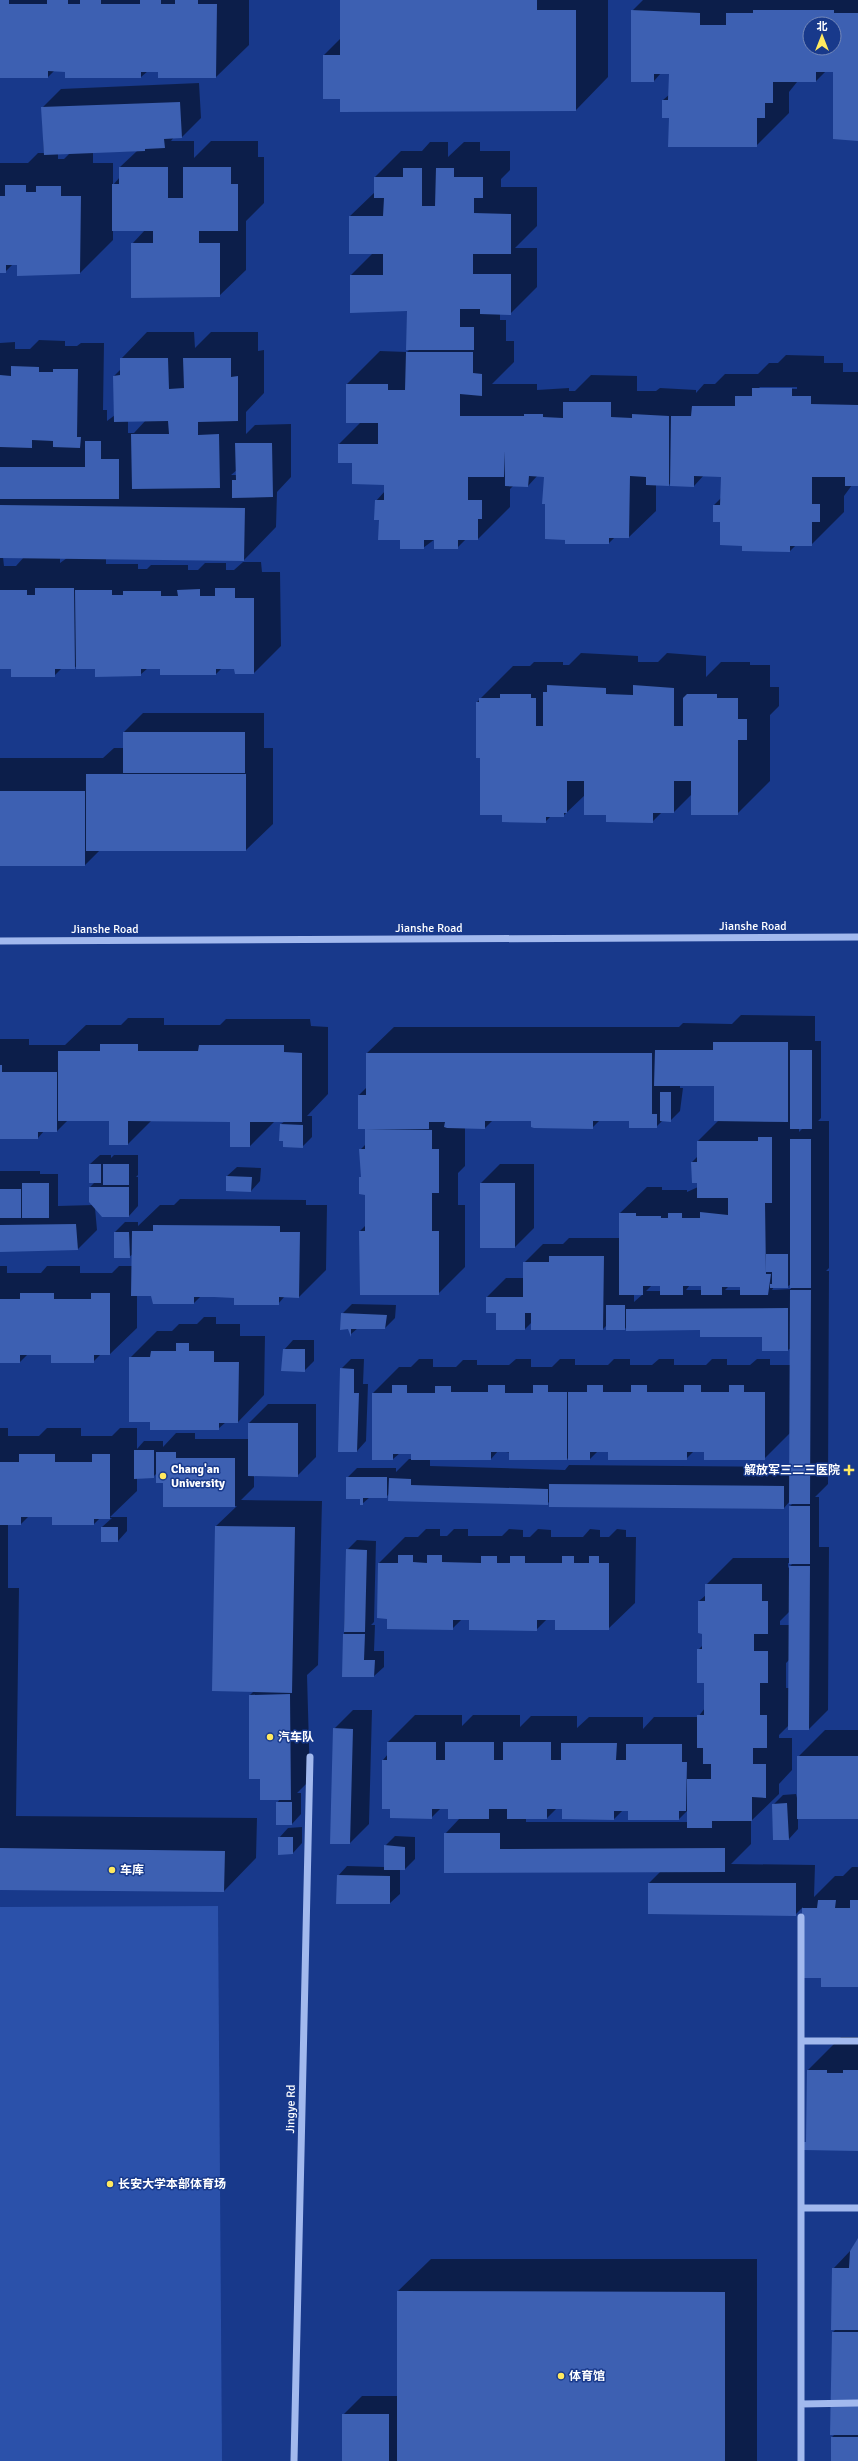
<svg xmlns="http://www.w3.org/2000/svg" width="858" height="2461" font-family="Signika,'Noto Sans SC',sans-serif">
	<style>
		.green { fill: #2b51aa }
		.shadow { fill: #0007; fill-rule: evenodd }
		.building { fill: #3d60b2; fill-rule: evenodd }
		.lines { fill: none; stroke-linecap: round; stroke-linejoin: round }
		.minor { stroke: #a2b9ee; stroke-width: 7 }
		.poi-dot { fill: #ffe95f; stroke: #18398b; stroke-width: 1.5 }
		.labels { text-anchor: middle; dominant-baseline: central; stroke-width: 3; stroke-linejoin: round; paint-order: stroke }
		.street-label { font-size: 12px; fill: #fff; stroke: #18398b }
		.poi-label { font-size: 12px; font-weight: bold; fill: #fff; stroke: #18398b; text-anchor: start }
	</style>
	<rect width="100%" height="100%" fill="#18398b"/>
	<path class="green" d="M218,1906l4,555h-222v-554z"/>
	<path class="shadow" d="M0,0h249v45l-33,32h-57v-6h-11l-7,6h-75v-6l-11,-1 -7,7h-48z
		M341,0h267v77l-32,33 -235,-12 -17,-43 17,-17z
		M643,0h215v140l-24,-69h-8l-11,11h-18l-8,10v21l-33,33 -86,-29 -7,-17 7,-6v-21h-9l-7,8 -22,-70zM810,24h24v24h-24z
		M199,83l2,35 -19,19h-8l-3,4h23v17l17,-17h47v16h6v46l-18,18v49l-27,26 -87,-52 13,-14h-32v10l-33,33 -67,-9 -8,8h-5v-109h28l10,-10h6l-2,-45 19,-19zM137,151l-17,16v10l-7,8v-22h-20v-11zM70,153l-6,6h-6v-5z
		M430,142h18v15l16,-15h16v9h30v19l-9,9v8h36v39l-22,22h22v39l-27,27h-10v6h6v21h8v21l-22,22h45v6l32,-2v3h6l16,-16 46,1v15h19l4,-3 36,2v3l8,-9h11l10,-10h33l11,-11h9l8,-8 38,1v7h19v9h15v113h-6l-8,11v16l-33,33h-15l-6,6 -47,-6 -22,-24 -7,-16 7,-7 1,-22 -18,-1 -10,11 -23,-4 -2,3h-13v26l-27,26h-14l-6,6h-43l-21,-67 -7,-1 -10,11 -14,-1 -4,4v18l-32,32h-12l-9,9 -22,-9 -12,9 -22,-9 -21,-20 -4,-18 9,-10v-7l-32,-22 -14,-18 22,-22 -14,-38 33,-33 27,1 3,-3 -2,-39 -57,2v-37l21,-21 -22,-38 25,-24v-15l26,-26h21zM760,387h37v2h-39z
		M147,332h47l1,16 16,-16h47v19l6,-1v43l-18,19v22l9,-9 36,-1v53l-14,15 -1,35 -32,33 -138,-2v6h32v5h9l4,-4h37v5h10l7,-7h21v7h8l9,-8h18l1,10h18l1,74 -27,27 -19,-5h-13l-6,6 -68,-6 -8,7 -63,-9 -3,2h-12l-8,8 -42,-8h-12v-325l15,-1v7h15l9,-9 26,1v5h12l4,-3h23l-1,67h4v11l8,-6 -1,-39 7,-7v-10zM146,420l-12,13h-6v-12zM237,470v5h-6zM3,557h21l-8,9h-12zM60,558h7l-7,5z
		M581,653l57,3v6h20l9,-9 39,3v21l15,-15h29v3h20v22h9v19l-9,9v66l-33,33 -45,-20 -18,18h-12l-10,10 -45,-8 -22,-19 -22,21h-12l-6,6 -42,-8 -22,-57h-4v-55l36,-36h17l4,-4h29v3h6z
		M143,713h121v35h9v76l-27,26h-146l-15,15h-85v-107h103l11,-10h10v-16z
		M741,1015l74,1v25h6v77l-3,3h11v147l-3,3h3l-1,213 -13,13h4v50h10l-1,163 -19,19 -20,-4 -10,10v3h13v32l-13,14v10l-28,27v23l-20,20 84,1 -1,32 21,-21h8l9,-9h6v119l-36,-8 -20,-1 1,-70 -8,8 -146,-32 12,-12 -216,1v-38l15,-16 -11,-10h-8l-10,10 -48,-58 5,-6v-12l27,-27h47v11l11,-11h47v12l11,-11h46v12l12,-11h54v12l11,-12h44l7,-9 1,-26 -8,-32 5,-5 -4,-44 7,-6v-10l27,-27h57v-52l3,-3 -3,-2 -6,7 -234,-7 -3,3 -158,-10 -3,3h-16l-8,7 -1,-6 -14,-20 10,-10h39v4l13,-13h3v-6h-12l-7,6 -20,-66 26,-26h12l8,-8h14v8h23l7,-7h14v5h32l7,-6h15v8h21l8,-8h15v6h33l6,-6h16v6h22l7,-6h15v6h32l6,-6h15v6h23l7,-6h13v6h21v-17l-3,2 -25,-14 -62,-7 -74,-3 -2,3 -18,-4 -4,4 -71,-7 -7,7 -28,-17h-10v-15l19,-19h18v-15l19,-19h20l6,-6h51v-25l27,-26h15v3h25v2l11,-5 -6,-25 6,-6v-15l21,-21 -4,-35h-35v3h3l-3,23 -10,10 -7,-1 -7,7 -26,-7h-30l-8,8 -60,-8h-39l-8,8 -20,-1v39l-7,7v32h7v62l-27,27 -78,-63 6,-6v-31l-4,-30h-2v-14l6,-6v-16l-7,-33 8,-8v-34l27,-26h285l4,-4 49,1zM799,1128h4l-4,4zM791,1284v5l-19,1 2,-3h13zM652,1285h9v6h-15zM690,1285h12v5h-16zM729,1286h12v4h-16zM634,1294h9l-9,8zM790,1433v34l-221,-2 -4,5 -135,-4v-7h61l7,-8 69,8 2,-2 21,2 8,-8 88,8 8,-8h11l59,8zM788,1563h5l-5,5zM790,1611v14h-10v-4zM789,1660v28h-3v-25zM557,1808h6v10l51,1 9,-9h6v9h50l9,-9v12h-162v-4h21z
		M128,1018h36v7h56l6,-6h84l1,7 17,1v67l-21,22h5v21l-10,10 -21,-23 4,-3h-10l-25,25 -19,-25 -79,-1 -24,24 -18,-24h-42l-11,11h-13l-6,7h-38v-99h29v6h36l21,-20h35z
		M100,1155h11v3l3,-3h24v20l-2,2h2v29l-9,10 -34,-8 2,22 -19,19 -78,2v-80h40v3h18v32l35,-1 -3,-18 5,-5 -5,-18z
		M500,1164h34v64l-19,19 -34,-64z
		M237,1167l24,1 -1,13 -9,10 -24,-15z
		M180,1199l126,1v5h21l-1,65 -27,27 -14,-1 -7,8 -43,-7 -34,-1 -7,7 -42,-8h-15v33l-27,26h-9l-8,8 -41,-8h-24l-8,8h-20v-96h7v7h34l6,-7h33v7h32l7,-7h13l1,-12 -4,3 -14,-25 10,-10h13v4l22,-21h14z
		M352,1304l44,1 -1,13 -10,10h-27l-7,6 -9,-20z
		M204,1317h12v7h24v12h25l-1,59 -26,27h-12l-8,7 -67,-8 -21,-63 27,-27h15l7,-7h18z
		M293,1340h21v21l-10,10 -20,-21z
		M351,1359h13l-1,25h5l-2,57 -9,10 -16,-82z
		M268,1404h48v53l-19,19 -43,-1v12l-13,13 81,1 -4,164 -11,10 3,105 -13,13h4v21l-9,10 -15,-21 3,-4 -19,-21 -11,-83 4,-4 -38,-165 21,-20h-73v-24l-7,-9 -4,4h-16v14l-27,26h17v14l-9,10 -16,-14 10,-9h-12l-6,6 -41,-8h-24l-8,8h-13v64h11l-3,228 241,2 -1,40 -32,33 -224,-2v-461h8v8h31l8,-8h34v8h31l8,-8h17v21l7,-8h19v6l13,-14h19v6h54v-16z
		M426,1529h14v7h7l7,-7h14v7h34l7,-7 14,1v7h7l8,-8 13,1v7h32l7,-8 10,1v7h9l8,-8 9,1v7h10l-1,66 -27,26 -52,-10h-9l-11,11 -66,-11h-8l-10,10 -64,-11 -9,-55 26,-26h13z
		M357,1540l19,1 -2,81 -3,3h4l-1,26h10v16l-10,9 -30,-42 3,-84z
		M353,1710h19l-3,114 -19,19 -16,-114z
		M825,1730h33v88h-60v11l-9,10 -16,-34 10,-10 13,-1 2,8v-45z
		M302,1827v16l-9,10 -14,-15 9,-10z
		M395,1836l20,1v22l-10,10h-5v25l-10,9h-53l1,-27 9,-10 38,1v-21z
		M841,2037h17v113l-53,-7 2,-2 1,-71z
		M858,2239v222h-26v-24l3,-3 -2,-102 3,-3 -3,-60 18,-19z
		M431,2259h326v202h-414v-46l19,-19h36v-105z"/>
	<path class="building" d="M0,0h9v4h38v-4h21v4h12v-4h21v4h39v-4h21v4h14v-4h23v4h19l-1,74h-58v-6h-17v6h-76v-6l-17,-1v7h-48z
		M340,0h197v10h39v101l-236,1v-13h-17v-44h17z
		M631,10l69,3v12h26v-12h27v-3h81v3h24v128l-25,-2v-67h-17v10h-43v21h-8v15h-8v29h-89l1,-29h-7v-18h6l1,-26h-15v8h-23zM810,24h24v24h-24z
		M180,102l2,36 -18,1 1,9 -20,1v2l-101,4 -3,-48z
		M119,167h49v31h15v-31h48v17h7v47h-39v12h21v54l-89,1v-55h22v-12h-41v-47h7z
		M403,168h19v38h13l1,-38h18v9h29v21h-9v15l37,1v40h-38v20h38v41l-31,-1v-5h-20v18h14v23h-68l1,-39 -57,2v-38h33v-21h-34v-38h34l1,-18h-10v-21h29z
		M5,185h21v7h10v-6h25v10h20l-1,78 -63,2v-11h-11v8h-6v-77h5z
		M406,352h67v21l9,1v22l-22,-2v22h64v-2h19v3l20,1v-16h48v15l21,1v-4l37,2v70l-23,-1v-8l-16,-1 -1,62h-20v6h-44v-4l-20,-1v-35h-3l2,-27 -15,-1 -1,11 -23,-1v-35l-1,26h-36v23h14v19h-4v21h-20v9h-24v-9h-10v9h-24v-9h-22l1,-20h-5l1,-20h9v-15l-32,-1v-21h-14v-19h40v-21h-32v-39h42v6h17z
		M120,358h48l1,31 15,-1 -1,-30h48v19l7,-1v45l-40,1v13l21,-1 1,54 -88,1 -1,-55h38l-1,-13 -54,1 -1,-46 7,-1z
		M11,366l28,1v5h14v-3h25l-1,68h4l-1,11 -27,-1v-6l-21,-1v8l-32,-1v-72l11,1z
		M752,388h40v8h19v8l47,1v81h-13v-9h-33v27h8v18h-8v24h-22v6l-48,-1v-5l-22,-1v-23h-7v-17h7l1,-28 -27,-1v11l-24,-1 1,-70h20l1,-10h43v-10h17z
		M85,441h16v18h18v40h-119v-32h85z
		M235,443h37l1,54 -41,1v-18h4z
		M0,505l245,3 -1,53 -244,-3z
		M35,588h39l1,81h-20v8h-44v-8h-11v-79h27v5h8z
		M215,588h20v10h19v76h-19l-1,-5h-18v6h-56v-6h-19v7l-46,1v-8h-19l-1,-79h37v5h11v-4h38v5h17l-1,-6 23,-1v7h15z
		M547,685l59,3v6l27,1v-10l41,3v38h9v-28l4,-4h30v4h21v21h9v21h-9v75h-47v-34h-17v32h-21v10l-47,-1v-7h-22v-34h-17v32h-3v4h-18v6l-44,-1v-7h-22v-57h-4v-56h3v-4h21v-4h31v4h5v28h7v-34h4z
		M123,732h122v41h-122z
		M86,774h160v77h-160z
		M0,791h85v75h-85z
		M713,1042h75v80l-74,-1v-35h-60l1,-36h58z
		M100,1044h38v7h60l1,-6h85v7l18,1v69h-52v25h-20v-25l-102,-1v24h-19v-24h-51v-70h42z
		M790,1050h22v79h-22z
		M366,1053h286v61h5v14h-28v-7h-36v8l-59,-1 -3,-1v-6h-46v8l-38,-1 -3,-1 1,-5h-16v7h-71v-34h8z
		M0,1065h2v7h55v60h-19v7h-38z
		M660,1092h11v30l-11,-1z
		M280,1124l23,1v23l-20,-1v-6h-4z
		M365,1129l67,1v19h7v44h-7v38h7v64h-79l-1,-64h6v-36l-6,-1v-17h2l-2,-28h6z
		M758,1137h14v66h-7l1,71h5l-3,21h-28v-8h-18v8h-21v-9h-18v9h-23v-9h-17v9h-24v-82h17v3h25v2h7v-5h14v5h18v-6l28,3v-17h-31v-15h-5l-1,-21h6v-21h61z
		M790,1139h21v149h-21z
		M89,1164h12v19h-12z
		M103,1164h26v21h-26z
		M226,1176l26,1 -1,15 -25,-1z
		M22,1183h27v35h-27z
		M480,1183h35v65h-35z
		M89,1187h40v30h-27l-13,-15z
		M0,1189h21v29h-21z
		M76,1224l2,26 -78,2v-27z
		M153,1225l127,1v6h20l-1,66 -20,-1v8h-45v-7l-20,-1h-20v7h-41l-2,-8h-20l1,-65h21z
		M114,1232h15l1,26h-16z
		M766,1254h22v34h-18v-4h2v-12h-6z
		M549,1256h55l-1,74h-72v-17h-6v17h-29v-17h-10v-16h37v-35h26z
		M790,1290h21l-1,214h-21z
		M20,1293h34v6h37v-6h19v62h-16v8h-43v-8h-31v8h-20v-64h20z
		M606,1305h19v25h-19z
		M788,1308v43h-26v-14h-62v-7l-74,1v-22z
		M341,1313l46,2 -2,14h-34v8l-3,-8 -8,1z
		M176,1343h13v8h25v11h25l-1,61h-19v7h-69v-8h-21v-65h21l1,-6h25z
		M283,1349h22v23l-24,-1z
		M340,1368l14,1v24h5l-2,59h-19z
		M392,1385h15v8h28v-7h16v6h37v-7h17v8h28v-8h15v7h19v68h-58v-8h-18v8h-80v-6h-18v6h-21v-67h20z
		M587,1385h16v7h28v-7h16v7h37v-7h17v7h28v-7h15v7h21v68h-61v-8h-17v8h-79v-8h-18v8h-22v-68h19z
		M248,1423h50v54l-50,-1z
		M134,1450h20v28l-20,1z
		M156,1452h20v6h59v49h-72v-24h-7z
		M19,1454h36v8h37v-8h18v65h-16v6h-42v-8h-31v8h-21v-63h19z
		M346,1477h41v21h-24v7h-3v-6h-14z
		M389,1478l22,1v6l137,4v16l-160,-4z
		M549,1484l235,2v23l-235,-2z
		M789,1506h21v58h-21z
		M215,1526l80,1 -3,166 -80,-2z
		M101,1527h17v15h-17z
		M346,1549l21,1 -2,82h-21z
		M398,1555h15v7l14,1v-8h15v7l39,1v-7h16v7h13v-7h15v7h37v-7h12v7h15v-7h10v7h10v67h-54v-10h-18v11l-68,-1v-10h-16v10l-66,-1v-10l-10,-1 1,-55h20z
		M789,1566h21l-1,164h-21z
		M705,1584h57v17h6v33h-14v17h14v32h-8v32h7v33h-14v16h13v34l-14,-1v24h-40v7h-25v-49h24v-15h-8v-16h-6v-33h7v-32h-7v-34h5v-15l-4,-1v-32h7z
		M343,1634h22l-1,26h11l-1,17h-32z
		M290,1694l1,106h-31v-21h-11v-84z
		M333,1728l20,1 -3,115h-20z
		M387,1742h49v18h9v-18h49v18h9v-18h48v18h10v-17h56l-1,17h10v-16h56v18h5l-1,49h-7v9h-51v-9h-14v9l-52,-1v-10h-15v10h-40v-10h-18v10h-41v-10h-16v10l-42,-1v-9h-8v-49h5z
		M797,1756h61v63h-61z
		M276,1802h16v23h-16z
		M787,1803l2,37h-16l-1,-36z
		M444,1833h56v16l225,-1v24l-281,1z
		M278,1837h15v17l-15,1z
		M384,1845l21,2v23h-21z
		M0,1848l225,3 -1,41 -224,-2z
		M337,1875l53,1v28h-54z
		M648,1883h148v33l-148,-2z
		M818,1900h18l-1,8h15v-8h8v87h-37v-9h-20l1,-70h15z
		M807,2070h20v3h16v-3h15v81l-54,-1v-8h2z
		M858,2238v92h-27l1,-62h17l1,-17z
		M397,2291l328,1v169h-328z
		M832,2332h26v103h-28z
		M342,2414h47v47h-47z
		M831,2437h27v24h-27z"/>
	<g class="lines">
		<path class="minor" d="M0,941l858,-4
			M801,1917v544
			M801,2041h57
			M801,2208h57
			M801,2404l57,-1
			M294,2461l16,-704"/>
	</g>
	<g class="poi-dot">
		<path d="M847 1464h4v4h4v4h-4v4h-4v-4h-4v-4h4z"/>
		<circle cx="163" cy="1476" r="4"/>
		<circle cx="270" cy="1737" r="4"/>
		<circle cx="112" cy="1870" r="4"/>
		<circle cx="110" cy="2184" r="4"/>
		<circle cx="561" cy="2376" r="4"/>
	</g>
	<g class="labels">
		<g class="street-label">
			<text x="753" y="926">Jianshe Road</text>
			<text x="429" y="928">Jianshe Road</text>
			<text x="105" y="929">Jianshe Road</text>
			<text transform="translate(291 2109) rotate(-89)">Jingye Rd</text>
		</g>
		<g class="poi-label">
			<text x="171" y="1469">Chang'an<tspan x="171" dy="14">University</tspan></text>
			<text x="840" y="1470" text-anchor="end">解放军三二三医院</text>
			<text x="278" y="1737">汽车队</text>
			<text x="120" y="1870">车库</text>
			<text x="118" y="2184">长安大学本部体育场</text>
			<text x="569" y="2376">体育馆</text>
		</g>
	</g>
	<g transform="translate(822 36)"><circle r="19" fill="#18398b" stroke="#7488b9"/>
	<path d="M0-3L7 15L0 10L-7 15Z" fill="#ffe95f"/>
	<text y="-6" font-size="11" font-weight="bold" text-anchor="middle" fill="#ffffff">北</text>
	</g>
</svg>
